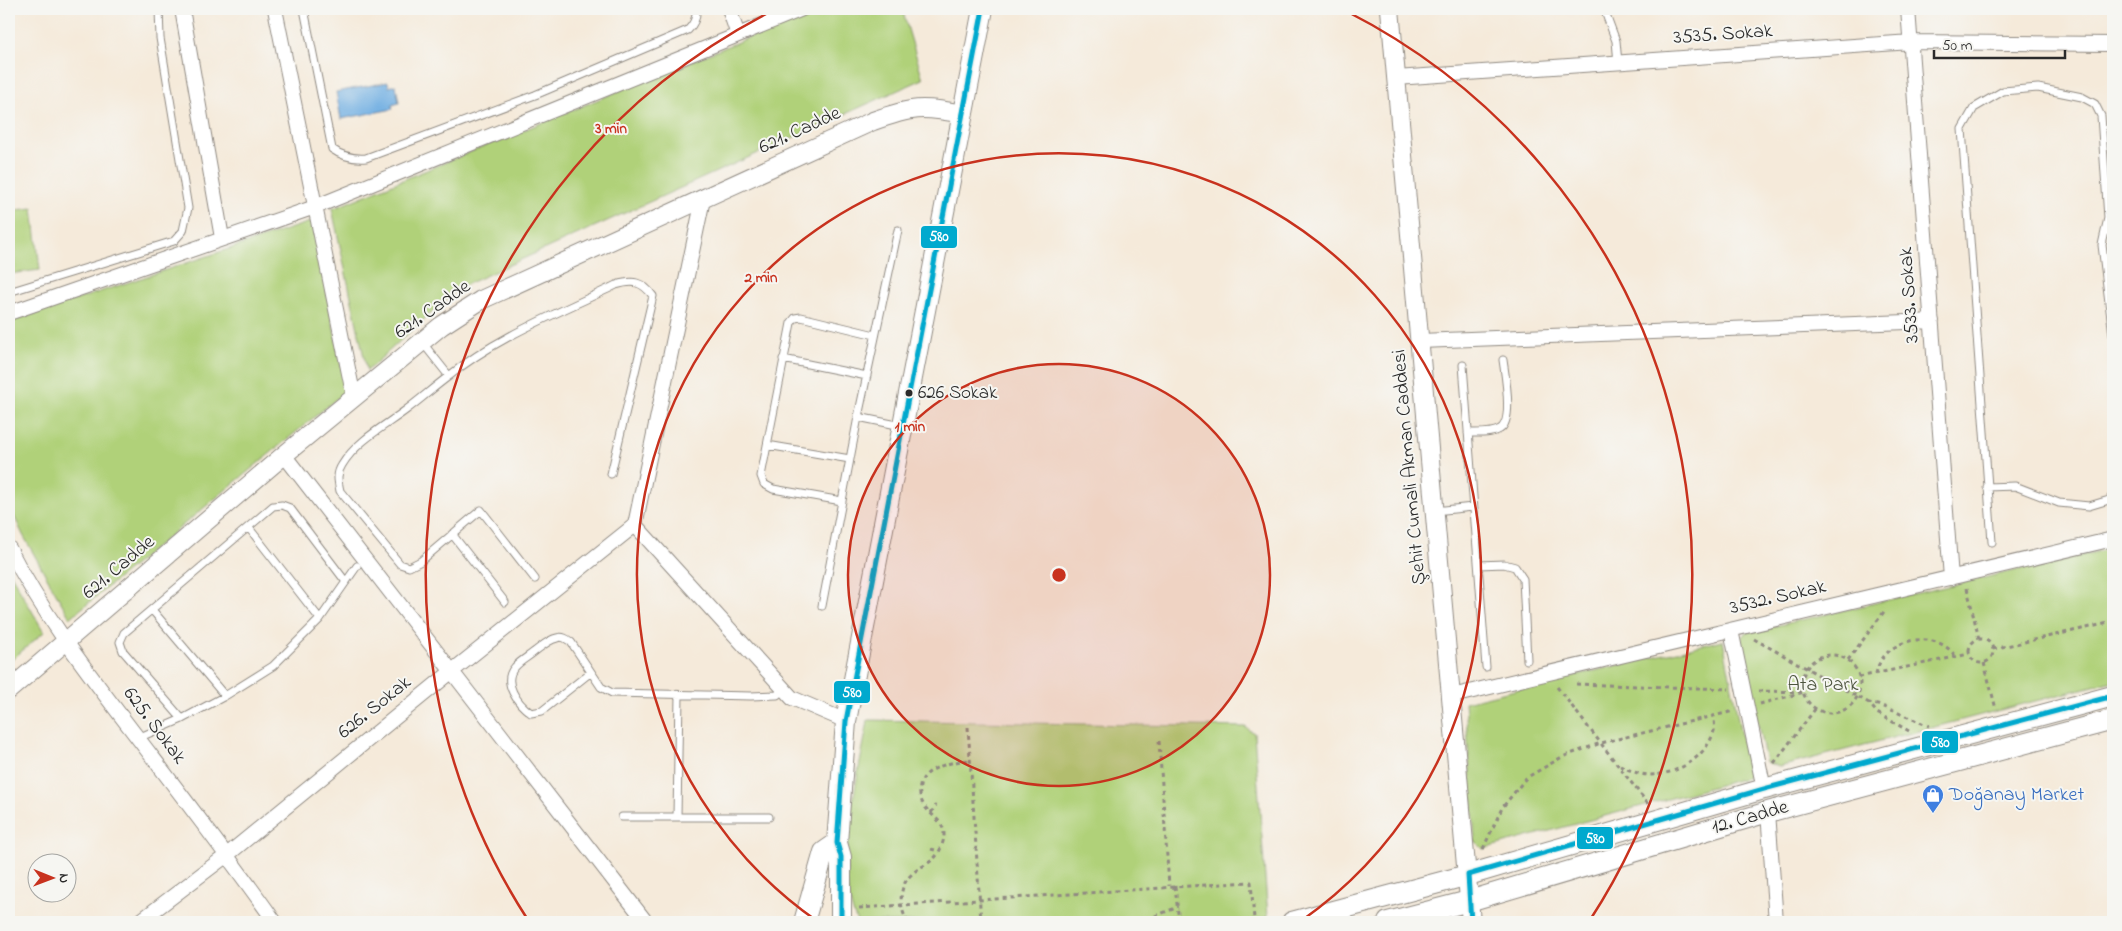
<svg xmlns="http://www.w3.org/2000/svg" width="2122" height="931" font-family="'Indie Flower',sans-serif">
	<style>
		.green { fill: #b0d179; stroke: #6e7e52 }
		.water { fill: #6faee2; stroke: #4d6c86 }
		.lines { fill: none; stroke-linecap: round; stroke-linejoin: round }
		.service-casing { stroke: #908a82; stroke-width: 9 }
		.minor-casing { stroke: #908a82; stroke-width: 16 }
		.tertiary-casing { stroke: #908a82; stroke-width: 20 }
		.secondary-casing { stroke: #908a82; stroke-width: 22 }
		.path { stroke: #908a82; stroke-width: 3; stroke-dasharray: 4 4; stroke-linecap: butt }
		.service { stroke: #fff; stroke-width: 7 }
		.minor { stroke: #fff; stroke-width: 14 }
		.tertiary { stroke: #fff; stroke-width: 18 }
		.secondary { stroke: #fff; stroke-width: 20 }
		.bus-1-casing { stroke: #f6f6f2; stroke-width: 9 }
		.bus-1 { stroke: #00a9ce; stroke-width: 5 }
		.ring { fill: none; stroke: #c8321e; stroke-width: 2.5 }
		.bus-dot { fill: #2b2b2b; stroke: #f6f6f2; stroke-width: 2 }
		.labels { text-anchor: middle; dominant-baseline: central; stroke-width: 4; stroke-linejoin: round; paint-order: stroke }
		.bus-label { font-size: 19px; fill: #2b2b2b; stroke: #f6f6f2; text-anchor: start }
		.street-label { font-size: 20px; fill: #2b2b2b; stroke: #f6f6f2 }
		.park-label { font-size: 20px; fill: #4c543e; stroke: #f6f6f2 }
		.shop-label { font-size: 20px; fill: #366cbe; stroke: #f6f6f2; text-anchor: start }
		.centre { fill: #c8321e; stroke: #f6f6f2; stroke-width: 2.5 }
		.ring-label { font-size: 15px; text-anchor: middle; font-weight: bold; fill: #c8321e; stroke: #f6f6f2; stroke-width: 4; stroke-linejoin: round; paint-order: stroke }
		.line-badge { stroke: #f6f6f2; stroke-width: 2 }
		.badge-label { font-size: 14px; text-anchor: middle; font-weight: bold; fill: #fff }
	</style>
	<rect width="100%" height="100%" fill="#f6f6f2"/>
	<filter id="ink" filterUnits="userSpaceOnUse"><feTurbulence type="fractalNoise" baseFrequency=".02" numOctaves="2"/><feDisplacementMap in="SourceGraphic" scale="10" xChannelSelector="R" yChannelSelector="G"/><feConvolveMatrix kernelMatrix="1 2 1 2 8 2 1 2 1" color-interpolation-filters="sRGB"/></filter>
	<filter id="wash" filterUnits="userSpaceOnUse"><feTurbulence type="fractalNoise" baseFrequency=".0096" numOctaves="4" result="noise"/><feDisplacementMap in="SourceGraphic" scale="20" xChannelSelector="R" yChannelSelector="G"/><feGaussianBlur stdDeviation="1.12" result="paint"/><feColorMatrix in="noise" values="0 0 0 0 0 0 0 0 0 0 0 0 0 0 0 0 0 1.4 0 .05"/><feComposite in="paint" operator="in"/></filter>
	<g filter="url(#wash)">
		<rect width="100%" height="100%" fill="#f5eada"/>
		<path class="green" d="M818,9h84l21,70 -456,205 -13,8 -87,79 -35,-162z
			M33,208l7,62 -31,4v-63z
			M313,221l33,170 -276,227 -47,-83 -14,-30v-183z
			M2113,548v133l-334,86 -13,-5 -26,-121 5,-8z
			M9,571l35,61 -35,30z
			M1723,640l26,137 -266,72 -8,-8 -10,-139z
			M868,720l377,7 9,6 14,184 -21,5h-390c-25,-52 2,-146 11,-202z"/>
		<path class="water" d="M388,82l1,5 7,-2 3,18 -7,2 1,4 -52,10 -5,-27z"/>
	</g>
	<g filter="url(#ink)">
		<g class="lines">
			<g class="service-casing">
				<path id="service" d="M304,9l28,140c11,8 21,10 34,9l169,-63 153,-65c6,-6 9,-12 8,-21
					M1604,9l12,32 2,22
					M2108,218l-6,27 11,90
					M9,292l165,-51 9,-10 5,-23 -28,-170 -1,-29
					M422,342l27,34c-15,11 -28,23 -43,34 -21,16 -50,31 -64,55 -6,9 -4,16 -2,26l60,73 9,3 12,-6 60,-51 54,69
					M783,359l84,17
					M1463,365l23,302
					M449,376c49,-40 110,-63 167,-91 17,-5 26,-4 37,11l-42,178
					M858,417l44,9
					M1468,433c10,0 24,1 32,-4 14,-8 5,-54 3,-69
					M767,445l83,14
					M1987,487l28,-1 44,17 30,3 20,-6 4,-5
					M842,501l-69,-12 -9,-5 -3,-8 30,-153 4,-5 6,-1 74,18
					M1435,511l38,-4
					M249,528l71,91
					M452,534l53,68
					M1992,542l-30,-413 12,-21 29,-17 35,-3 44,9 13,7 6,12 7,102 5,3
					M1479,565l25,-1 11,3 8,12 4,81
					M822,606l36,-189 40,-187
					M153,611l72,85
					M591,672l-49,39 -11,2c-13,-9 -30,-31 -16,-46 5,-6 13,-10 19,-15 7,-5 14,-12 23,-14 6,-2 10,1 14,4l30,45 11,6 139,3 26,-1 7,-6
					M182,719l-59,-68 -3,-9 4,-9 149,-127 9,-1 8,3 56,74
					M138,738l44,-19 43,-23 48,-30 47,-47 37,-53
					M622,817h147
					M677,817l2,-122"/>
			</g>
			<g class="minor-casing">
				<path id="minor" d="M182,9l40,229
					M275,9l79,389
					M729,9l9,26 64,-26
					M1908,9l43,569
					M1396,78l515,-36 202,2
					M703,199l-68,326 157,173 54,23
					M9,313l306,-106 423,-172
					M1420,341l512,-20
					M284,455l362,467
					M9,548c34,67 80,126 125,185 48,63 96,125 141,189
					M1731,630l33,159
					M1452,696l661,-157
					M1768,812l8,110
					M139,922l88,-67 224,-183 184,-147"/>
			</g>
			<g class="tertiary-casing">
				<path id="tertiary" d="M1390,9l81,913
					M9,690l275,-235 157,-129 40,-26 392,-179c39,-14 49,-15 90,-7"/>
			</g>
			<g class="secondary-casing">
				<path id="secondary" d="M804,922l20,-70 13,-9
					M841,922v-65l-4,-14 9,-122 137,-712
					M1292,922l176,-47 296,-86 349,-93
					M1388,922l81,-21 299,-89 345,-92"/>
			</g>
			<path class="path" d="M1967,588l12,51
				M1969 651a12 12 0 1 1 24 0a12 12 0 1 1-24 0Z
				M1754,639l115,64
				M1993,649l120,-27
				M1802 684a29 29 0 1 1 58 0a29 29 0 1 1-58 0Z
				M1848,660l38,-51
				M1984,663l12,46
				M1876,674c6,-36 60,-47 80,-17
				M1859,677l110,-23
				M1576,684l153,5
				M1557,687l91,117
				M1758,691l46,1 -44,12
				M968,727l13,195
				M1909,731l-32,-18 -8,-10 13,3 47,20
				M1159,741l10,145
				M1774,763l42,-55
				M1620,766c9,4 20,9 30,9 26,0 56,-17 64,-44 1,-4 0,-10 0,-15
				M931,813l5,-8
				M931,849l8,2
				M1483,849l19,-41 24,-30 36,-21 39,-14 133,-32
				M1175,886l4,36
				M859,908l392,-26 3,37
				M908,922c-9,-13 -10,-34 2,-46 12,-13 25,-11 32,-31 9,-26 -15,-27 -21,-46 -9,-30 28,-37 49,-39
				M1056,922l13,-3 18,3
				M1140,922l38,-15"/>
			<use href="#service" class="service"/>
			<use href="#minor" class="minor"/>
			<use href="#tertiary" class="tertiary"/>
			<use href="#secondary" class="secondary"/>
			<g class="bus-1-casing">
				<path id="bus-1" d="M841,922v-65l-4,-14 9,-122 137,-712
					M1471,922l-3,-47 296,-86 349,-93"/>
			</g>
			<use href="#bus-1" class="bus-1"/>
		</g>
	</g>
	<circle cx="1059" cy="575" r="211" fill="#c8321e" fill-opacity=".12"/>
	<g class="ring">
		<circle cx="1059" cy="575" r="211"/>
		<path d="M817 921A422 422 0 1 1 1301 921"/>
		<path d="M528 920A633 633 0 0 1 772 11M1346 11A633 633 0 0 1 1590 920"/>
	</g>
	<defs>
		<g id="shop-pin" transform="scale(1.125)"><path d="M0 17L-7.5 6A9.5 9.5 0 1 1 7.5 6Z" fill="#3f7fe0" stroke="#f6f6f2"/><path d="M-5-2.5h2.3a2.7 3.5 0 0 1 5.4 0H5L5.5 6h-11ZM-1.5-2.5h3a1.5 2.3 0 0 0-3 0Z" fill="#fff"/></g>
	</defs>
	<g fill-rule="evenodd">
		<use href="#shop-pin" x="1933" y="795"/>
	</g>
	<circle class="bus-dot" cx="909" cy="393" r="4.5"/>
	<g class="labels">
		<g class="bus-label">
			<text x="918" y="393">626 Sokak</text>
		</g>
		<g class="street-label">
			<text transform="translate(1723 35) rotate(-4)">3535. Sokak</text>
			<text transform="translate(800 131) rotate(-25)">621. Cadde</text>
			<text transform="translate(1910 295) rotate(-94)">3533. Sokak</text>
			<text transform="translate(433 310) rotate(-35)">621. Cadde</text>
			<text transform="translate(1410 467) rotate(-95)">Şehit Cumali Akman Caddesi</text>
			<text transform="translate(119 568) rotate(-40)">621. Cadde</text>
			<text transform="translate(1778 598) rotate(-13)">3532. Sokak</text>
			<text transform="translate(375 708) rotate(-39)">626. Sokak</text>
			<text transform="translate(154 726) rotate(53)">625. Sokak</text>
			<text transform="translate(1750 818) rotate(-16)">12. Cadde</text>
		</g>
		<g class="park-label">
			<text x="1823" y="685">Ata Park</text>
		</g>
		<g class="shop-label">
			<text x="1949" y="795">Doğanay Market</text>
		</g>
	</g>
	<circle cx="1059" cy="575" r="8" class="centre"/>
	<g class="ring-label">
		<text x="611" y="133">3 min</text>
		<text x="761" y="282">2 min</text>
		<text x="910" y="431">1 min</text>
	</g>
	<g class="line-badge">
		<rect x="920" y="225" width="38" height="24" rx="5" fill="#00a9ce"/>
		<rect x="833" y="680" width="38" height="24" rx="5" fill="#00a9ce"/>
		<rect x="1921" y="730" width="38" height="24" rx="5" fill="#00a9ce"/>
		<rect x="1576" y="826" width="38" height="24" rx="5" fill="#00a9ce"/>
	</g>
	<g class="badge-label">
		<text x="939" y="241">580</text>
		<text x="852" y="697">580</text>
		<text x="1940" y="747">580</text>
		<text x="1595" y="843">580</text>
	</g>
	<rect width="2122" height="931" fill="none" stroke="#f6f6f2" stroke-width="30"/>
	<g transform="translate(52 878) rotate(91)"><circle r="24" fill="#f6f6f2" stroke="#a5a5a2"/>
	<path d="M0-4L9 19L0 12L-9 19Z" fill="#c8321e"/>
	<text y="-8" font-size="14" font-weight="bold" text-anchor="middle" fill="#2b2b2b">N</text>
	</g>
	<path d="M1934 50v8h131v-8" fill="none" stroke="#2b2b2b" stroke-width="2.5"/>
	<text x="1942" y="50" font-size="15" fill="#2b2b2b" stroke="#f6f6f2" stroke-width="4" paint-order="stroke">50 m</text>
</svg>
